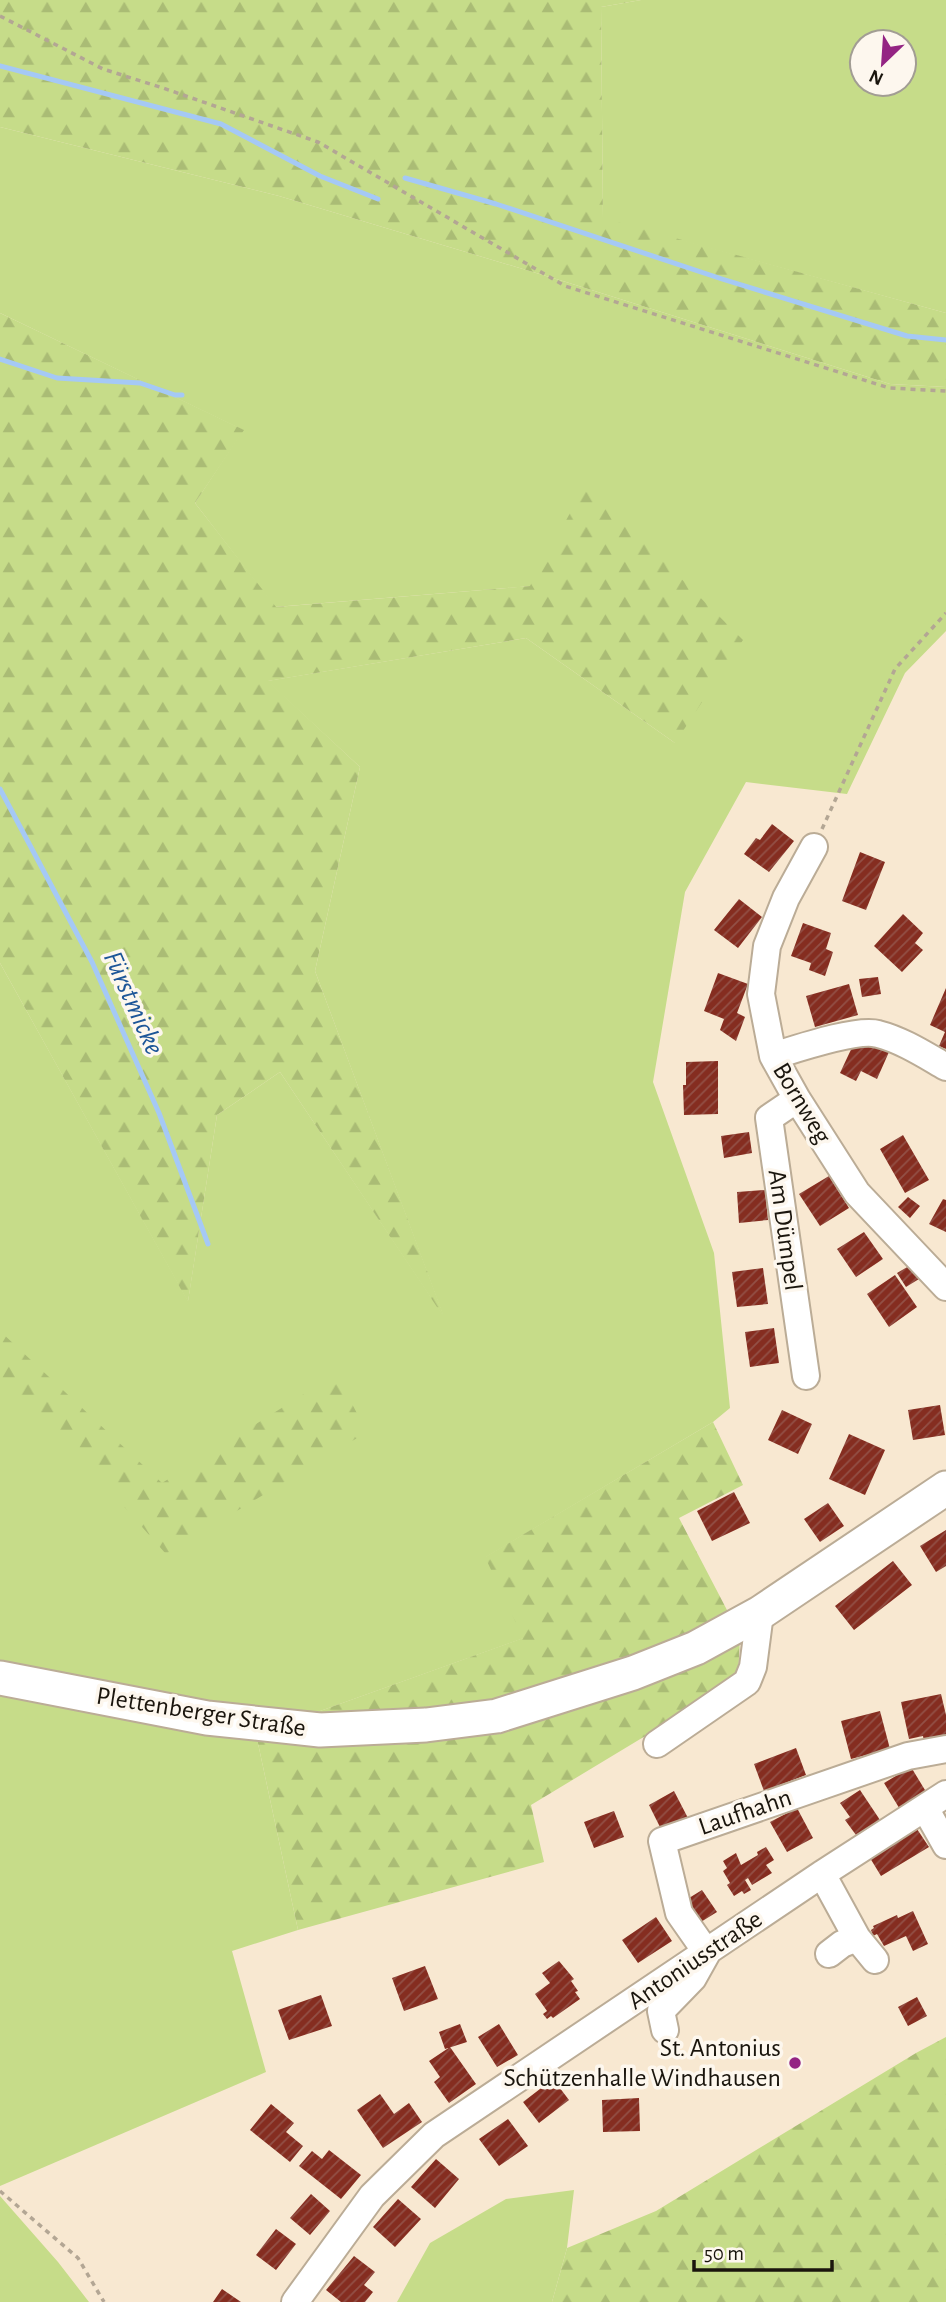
<svg xmlns="http://www.w3.org/2000/svg" width="946" height="2302" font-family="'Alegreya Sans',sans-serif">
	<style>
		.grass { fill: #c6dc89; fill-rule: evenodd }
		.forest { fill: url(#forest-firs) }
		.lines { fill: none; stroke-linecap: round; stroke-linejoin: round }
		.stream { stroke: #a5c9f5; stroke-width: 5 }
		.building { fill: url(#building-hatch) }
		.minor-casing { stroke: #bbac96; stroke-width: 30 }
		.major-casing { stroke: #bbac96; stroke-width: 37 }
		.path { stroke: #b3a694; stroke-width: 3.5; stroke-dasharray: 5 5; stroke-linecap: butt }
		.minor { stroke: #fff; stroke-width: 26 }
		.major { stroke: #fff; stroke-width: 33 }
		.poi-dot { fill: #942483; stroke: #fdf7ee; stroke-width: 2.5 }
		.labels { text-anchor: middle; dominant-baseline: central; stroke-width: 7; stroke-linejoin: round; paint-order: stroke }
		.street-label { font-size: 26px; fill: #1a150d; stroke: #fdf7ee }
		.poi-label { font-size: 26px; fill: #1a150d; stroke: #fdf7ee; text-anchor: end }
		.water-label { font-size: 28px; font-style: italic; fill: #1d5698; stroke: #fdf7ee }
	</style>
	<defs>
		<pattern id="forest-firs" width="22" height="20" patternUnits="userSpaceOnUse" patternTransform="scale(1.75)"><rect width="22" height="20" fill="#c6dc89"/><path d="M5 1l3.5 6h-7zM16 11l3.5 6h-7z" fill="#aabc75"/></pattern>
		<pattern id="building-hatch" width="6" height="6" patternUnits="userSpaceOnUse" patternTransform="scale(1.75)"><rect width="6" height="6" fill="#852d20"/><path d="M-1 1l2-2M0 6l6-6M5 7l2-2" fill="none" stroke="#925046"/></pattern>
	</defs>
	<rect width="100%" height="100%" fill="#f8e8d1"/>
	<path class="grass" d="M641,0h305v313l-343,-94 -2,-212zM862,42h42v42h-42z
		M0,127l279,69 287,86 324,102 56,3v244l-41,42 -58,121 -101,-12 -61,110 -32,190 61,171 16,155 -17,14 -227,135 38,81 -268,96 42,196 -66,21 34,121 -266,114v-1223l188,338 29,-186 63,-43 163,243 -128,-344 45,-204 -93,-86 259,-43 149,105 -144,-157 -256,21 -80,-104 48,-73 -243,-117z
		M574,2190l-7,58 -15,54h-155l33,-59 76,-44z
		M0,2196l58,66 31,40h-89z"/>
	<path class="forest" d="M0,0h641l-40,7 2,211 343,95v74l-56,-3 -324,-102 -287,-86 -279,-69z
		M0,313l244,117 -49,73 81,104 254,-21 56,-102 157,156 -68,103 -149,-105 -258,43 92,86 -45,204 130,348 -165,-247 -63,43 -29,187 -188,-339z
		M0,1331l162,152 174,-109 31,58 -201,122 -141,-159 -25,7z
		M713,1422l30,63 -64,33 61,117 -2,45 -207,125 13,57 -246,68 -42,-196 267,-96 -38,-81z
		M946,2037v265h-394l15,-54 89,-37 260,-158z"/>
	<g class="lines">
		<path class="stream" d="M0,66l221,58 99,52 58,23
			M405,178l91,26 226,75 185,57 39,4
			M0,359l57,19 83,5 35,12h7
			M0,789l92,173 67,151 49,131"/>
	</g>
	<path class="building" d="M772,824l22,17 -25,31 -25,-18 12,-16 4,2z
		M860,852l25,10 -19,48 -24,-9z
		M739,899l23,18 -24,31 -24,-18z
		M903,914l20,19 -8,10 8,7 -21,22 -28,-26z
		M803,923l28,10 -5,16 7,3 -8,24 -16,-6 2,-7 -20,-7z
		M718,973l30,11 -11,29 8,4 -9,24 -16,-11 4,-11 -20,-8z
		M878,977l3,17 -19,3 -3,-18z
		M849,984l9,31 -43,12 -9,-31z
		M946,988v61l-7,-3 6,-14 -15,-7z
		M855,1041l14,6 1,-3 19,8 -12,27 -16,-8 -5,10 -16,-8z
		M718,1061v53l-34,1 -1,-30h3v-23z
		M749,1132l3,21 -28,5 -3,-22z
		M903,1135l26,45 -24,13 -25,-44z
		M829,1176l20,32 -29,18 -21,-32z
		M765,1190l3,30 -29,3 -2,-31z
		M908,1197l12,9 -10,12 -12,-11z
		M943,1199l3,1v32l-17,-8z
		M864,1232l19,27 -27,18 -19,-28z
		M909,1266l10,13 -13,8 -9,-14z
		M763,1268l5,36 -31,3 -5,-35z
		M895,1275l22,32 -28,20 -22,-33z
		M774,1328l5,35 -29,4 -5,-35z
		M940,1405l5,30 -32,5 -5,-30z
		M782,1410l30,14 -14,30 -30,-14z
		M849,1434l36,16 -20,45 -36,-16z
		M734,1492l16,31 -38,18 -15,-30z
		M828,1503l16,23 -24,16 -16,-23z
		M946,1530v36l-10,6 -16,-26z
		M893,1561l19,24 -58,45 -19,-24z
		M941,1694l5,21v32l-20,5 -3,-16 -14,3 -8,-37z
		M880,1711l10,38 -39,10 -10,-38z
		M796,1748l10,27 -42,16 -10,-27z
		M911,1767l17,28 -27,16 -17,-28z
		M860,1790l20,30 -24,15 -11,-15 5,-3 -10,-14z
		M674,1791l15,29 -26,13 -14,-28z
		M797,1808l16,30 -26,14 -17,-30z
		M614,1811l10,26 -30,11 -10,-26z
		M917,1829l12,18 -48,29 -11,-18z
		M766,1847l8,13 -8,5 6,8 -20,12 -4,-7 -3,2 6,10 -7,4 -2,-3 -8,5 -7,-11 3,-2 -7,-12 4,-3 -4,-7 13,-8 5,12 17,-10 -1,-3z
		M702,1890l15,22 -21,13 -15,-22z
		M913,1911l15,33 -15,7 -7,-15 -22,10 -7,-12 -4,2 -2,-6 3,-2 -1,-2 24,-11 1,3z
		M656,1917l16,24 -34,22 -16,-23z
		M559,1961l15,18 -3,2 7,10 -3,1 5,7 -27,19 -2,-2 -4,3 -4,-5 4,-3 -12,-17 15,-11 -8,-10z
		M425,1966l13,33 -34,12 -12,-33z
		M321,1995l11,31 -43,14 -11,-30z
		M917,1997l10,19 -19,10 -10,-19z
		M460,2024l7,18 -22,7 -6,-17z
		M499,2024l19,31 -21,12 -19,-30z
		M450,2047l26,37 -27,19 -15,-21 6,-5 -11,-16z
		M553,2079l16,21 -30,23 -16,-21z
		M380,2094l14,20 15,-11 13,19 -39,26 -26,-38z
		M639,2098l1,33 -37,1 -1,-32z
		M271,2104l23,19 -8,9 17,14 -13,16 -40,-32z
		M508,2119l20,27 -29,20 -20,-27z
		M329,2150l32,25 -20,24 -42,-33 13,-15 10,8z
		M436,2159l23,20 -24,29 -24,-21z
		M311,2194l19,17 -20,24 -20,-17z
		M398,2199l23,20 -26,28 -22,-20z
		M276,2229l20,15 -20,26 -20,-15z
		M354,2256l21,16 -11,13 9,7 -8,10h-24l-15,-12z
		M222,2289l19,13h-28z"/>
	<g class="lines">
		<g class="minor-casing">
			<path id="minor" d="M814,847l-28,51 -19,48 -6,48 12,62 24,43 60,94 89,94
				M773,1056c23,-7 84,-28 105,-22 24,6 47,21 68,33
				M797,1099l-28,19 37,258
				M657,1744l90,-62 6,-15 7,-54
				M925,1808l21,37
				M822,1874l35,64 18,22
				M829,1954l13,-10 15,-6
				M665,2030l-4,-19 32,-33 14,-25 -28,-40 -17,-72 246,-85 38,-7
				M295,2302l77,-106 62,-61 388,-261 124,-80"/>
		</g>
		<g class="major-casing">
			<path id="major" d="M0,1678l207,40 113,12 106,-5 71,-9 136,-43 63,-25 64,-35 186,-125"/>
		</g>
		<path class="path" d="M0,16l103,53 60,19 155,54 247,144 324,102 57,3
			M822,829l73,-160 51,-56
			M0,2191l78,67 26,44"/>
		<use href="#minor" class="minor"/>
		<use href="#major" class="major"/>
	</g>
	<circle class="poi-dot" cx="795" cy="2063" r="7"/>
	<g class="labels">
		<g class="street-label">
			<text transform="translate(802 1103) rotate(59)">Bornweg</text>
			<text transform="translate(785 1230) rotate(82)">Am Dümpel</text>
			<text transform="translate(201 1712) rotate(9)">Plettenberger Straße</text>
			<text transform="translate(745 1812) rotate(-19)">Laufhahn</text>
			<text transform="translate(695 1960) rotate(-34)">Antoniusstraße</text>
		</g>
		<g class="poi-label">
			<text x="781" y="2048">St. Antonius<tspan x="781" dy="30">Schützenhalle Windhausen</tspan></text>
		</g>
		<g class="water-label">
			<text transform="translate(133 1003) rotate(66)">Fürstmicke</text>
		</g>
	</g>
	<g transform="translate(883 63) rotate(205)"><circle r="33" fill="#fdf7ee" stroke="#a29d94" stroke-width="2"/>
	<path d="M0-5L12 26L0 18L-12 26Z" fill="#942483"/>
	<text y="-10" font-size="19" font-weight="bold" text-anchor="middle" fill="#1a150d">N</text>
	</g>
	<path d="M694 2260v10h138v-10" fill="none" stroke="#1a150d" stroke-width="3.5"/>
	<text x="704" y="2260" font-size="21" fill="#1a150d" stroke="#fdf7ee" stroke-width="5" paint-order="stroke">50 m</text>
</svg>
